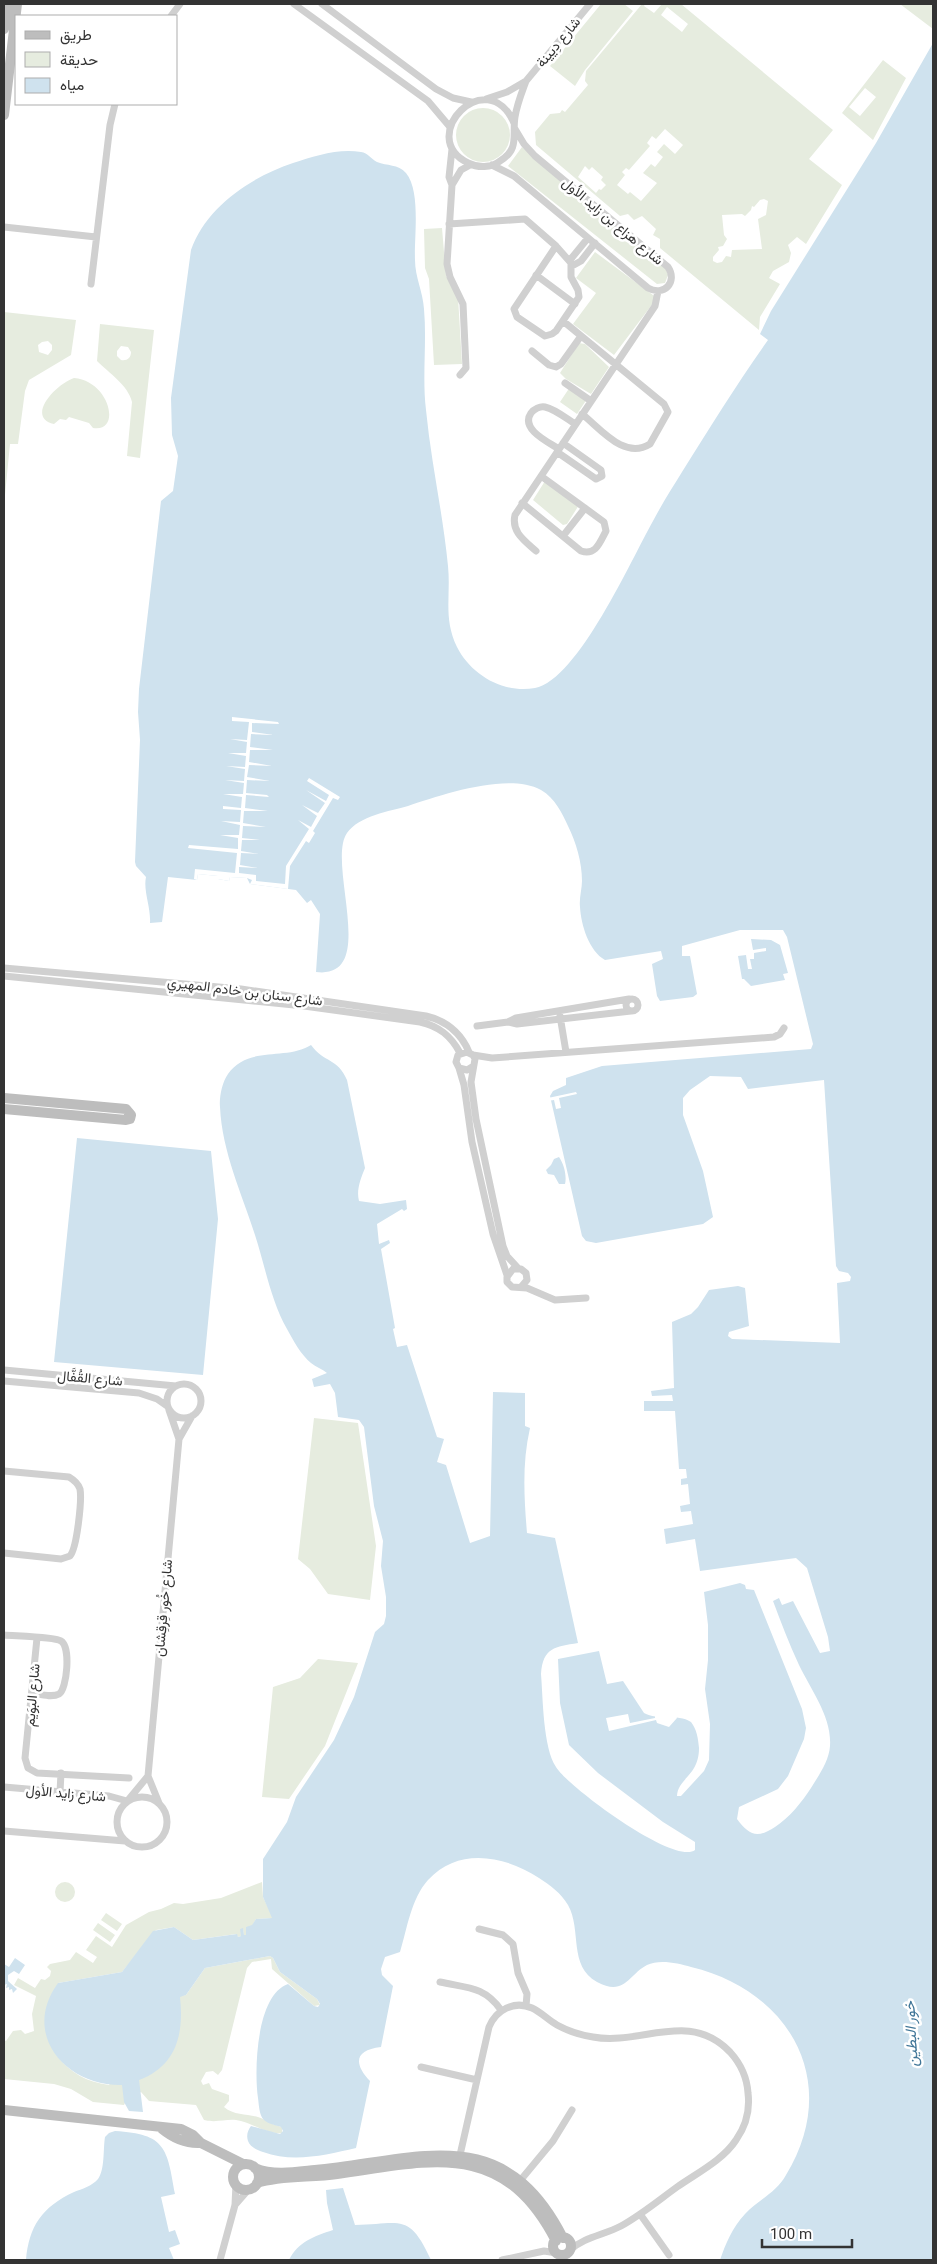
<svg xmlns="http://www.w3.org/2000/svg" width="937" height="2264" font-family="Roboto,Vazirmatn,sans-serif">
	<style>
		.green { fill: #e6ecdf; fill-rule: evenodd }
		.water { fill: #cfe2ee }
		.pier { fill: #fff }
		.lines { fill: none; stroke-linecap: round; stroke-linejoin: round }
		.street { stroke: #d0d0d0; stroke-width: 7 }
		.secondary { stroke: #bdbdbd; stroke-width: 10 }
		.labels { text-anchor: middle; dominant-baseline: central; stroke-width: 5; stroke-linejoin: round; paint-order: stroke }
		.street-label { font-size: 14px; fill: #333; stroke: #fff }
		.water-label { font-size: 15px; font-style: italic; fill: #3f7597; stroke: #fff }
	</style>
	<rect width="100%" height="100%" fill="#fff"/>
	<path class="green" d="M601,4h23l9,7 -48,59 -10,16 -25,-20z
		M642,4h3l-1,2 10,7 8,-9h19l152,126 -24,29 33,26 -36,59 -9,-7 -9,8 3,8 -2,9 -16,9 -4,7 11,6 -20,33 -1,13 -99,-82v-9l-7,-4 3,-6 -14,-13 -8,4 -6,-6 -8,2 -84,-71 -1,-13 15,-18 10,-1 2,-3 3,2 23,-27 -3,-4 1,-10zM667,7l21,17 -6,8 -21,-17zM665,129l18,16 -8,9 -11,-10 -7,8 6,5 -8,10 -4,-3 -8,9 14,10 -16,18 -11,-9 -2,2 -11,-9 8,-10 -3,-3 4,-4 3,2 21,-24 -3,-3 5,-7 4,3zM585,166l4,4 3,-3 11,10 -2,3 5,5 -5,5 -2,-1 -3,4 -18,-16zM764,199l4,2 -2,14 -8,4 4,30 -30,1 -1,7 -5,-1 -4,6 -5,1 -4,-2v-4l6,-7 -1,-3 5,-1 4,-7 -3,-4 -2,-20 20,-1 3,2 6,-6 1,-4 2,1 6,-7z
		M900,4h33v25z
		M883,60l23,18 -33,62 -31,-27zM865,88l11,9 -16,19 -11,-9z
		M456 135a27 27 0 1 1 54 0a27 27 0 1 1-54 0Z
		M522,147l143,119 3,9 -3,8 -8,1 -149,-118z
		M442,228l4,48 12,21 4,67 -28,1 -5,-86 -4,-11 -1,-39z
		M595,252l62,46 -43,57 -41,-31 23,-31 -20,-15z
		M4,312l72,8 -5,35 -42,25 -4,11 -7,53h-8l-5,51zM48,341l4,4v5l-4,5 -9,-3 -1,-7 4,-3z
		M100,324l54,6 -14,128 -13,-2 5,-54c-4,-17 -23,-29 -35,-41zM121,346l7,1 3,5c0,6 -4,9 -10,8l-4,-4v-5z
		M579,343l6,1 24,23 -18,27 -25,-15 -6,-6z
		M74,378c36,3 48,55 19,50l-4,-5 -20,-6 -3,3 -6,-1 -6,5c-29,-7 2,-40 20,-46z
		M570,387l17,12 -10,15 -17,-12z
		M545,481l34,24 -12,19 -4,1 -30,-25z
		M314,1418l44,5 18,123 -6,54 -42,-6 -18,-25 -12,-10z
		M318,1659l40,4 -33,83 -36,53 -27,-2 11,-110 27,-9z
		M55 1892a10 10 0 1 1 20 0a10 10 0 1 1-20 0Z
		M262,1882l1,15 10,21 -17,1 -9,16 -3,1 -1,-7 -2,7 -3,1 -2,-3 -43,6 -19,-13 -18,3 -34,42 -64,11 -1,73c14,17 29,26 52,29l71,-89 6,-1 19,-27 65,-12 3,2 7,14 37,27 3,6 -6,1 -42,-37 -1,-10 -19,3 -5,6 -25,102 -4,5 -5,-4 -7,1 -5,9 2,4 6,-2 3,6 17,6v6l-5,6c12,10 27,6 39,12 6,3 11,6 19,8v6c-15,2 -31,-11 -46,-13 -11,-1 -20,3 -32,0l-8,-15 -47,-4 -8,-9 -15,9 -2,4 -31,-3 -22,-13 -17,-5 -50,-5v-39l2,1 7,-10 8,-1 4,4 9,-3 -2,-17 4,-18 -22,-11 4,-7 17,10 6,-9 4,1 5,-4 1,-5 -4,-4 3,-3 20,-4 6,-8 17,11 4,-6 -11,-7 10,-14 16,11 14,-22 23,-13 12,-3 13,-6 9,1 38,-6z
		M106,1913l16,11 -5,7 -16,-11z
		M98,1923l17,12 -5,7 -17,-12z"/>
	<path class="water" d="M933,43v2217h-213c6,-17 12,-32 25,-46 13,-14 31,-21 41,-39 56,-92 5,-184 -95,-208 -13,-4 -32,-8 -44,-2 -18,9 -22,32 -50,17 -29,-16 -15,-52 -29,-77 -7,-12 -18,-20 -29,-27 -35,-23 -81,-31 -111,2 -17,19 -21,49 -28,72l-15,5 -4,12 1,6 11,11 -12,61c-26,3 -28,16 -11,34l-14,67c-30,7 -63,15 -93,4 -6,-2 -13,-5 -15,-11 -2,-6 0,-11 3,-15l29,8 3,-3 -2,-4c-5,-2 -13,-3 -17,-7 -5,-5 -5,-15 -6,-22 -4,-27 -2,-103 30,-114l26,22 4,1 2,-3 -3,-5 -37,-27 -7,-14 -3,-2 -65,12 -19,27 -6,2c4,36 -3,69 -41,83l4,32 -14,-1 -5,-9 -2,-17c-57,1 -101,-51 -64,-102l64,-11 31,-41 21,-4 19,13 44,-6 1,3 3,-1 -1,-7 3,-1 1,7h2v-8l6,-2 4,-6 16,-1 -9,-21v-38l24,-37 9,-25 38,-57 20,-43 21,-65 9,-8 2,-8v-19l-5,-31 2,-25 -9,-35 -10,-79 -5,-7 -21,-3 -3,-24 -5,-9 -16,3 -2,-8 15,-6c-5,-4 -11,-6 -16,-10 -10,-8 -18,-23 -24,-34 -16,-28 -22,-63 -32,-94 -13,-41 -33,-83 -35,-128 -1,-9 2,-25 8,-33 20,-29 58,-13 83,-29 13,18 27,13 36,35l18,88c-4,10 -9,22 -6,33l21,3 26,-4 1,9 -3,2 -2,-2 -25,15 2,20 10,-4 1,3 -9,6 14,79 -2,1 4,18 10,-2 30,92 7,2 -7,23 9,3 24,78 20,-7 3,-144 32,1v33l5,2c-8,35 -6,69 -3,105l28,5 23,105c-23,4 -35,4 -37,31 2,24 2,74 15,93 12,20 119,99 139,83v-8l-32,-20 -65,-49 -29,-28 -9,-42 -2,-44 41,-8 8,33 16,-3 21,32c14,8 33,0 47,9 6,8 7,16 8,26 0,28 -21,30 -22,48h4l23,-25 5,-11 1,-36 -5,-35 3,-29v-35l-4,-33 36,-9 5,2 1,4 8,1 48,119 4,19 -2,11 -16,37 -10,13 -39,18 -2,12c12,16 20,20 38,8 14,-9 27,-25 36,-39 8,-13 18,-27 19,-42 2,-29 -19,-56 -31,-81 -10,-21 -18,-43 -26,-64l6,-3 3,7 11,-4 27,52 10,-2 -2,-14 -21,-69 -11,-10 -96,13 -5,-32 -29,5 -2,-15 29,-5 -2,-13 -10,1 -1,-6 10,-2 -2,-20 -7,1v-6l6,-1 -1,-9h-7l-4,-58h-31v-10h29l-1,-6 -20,1 -1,-5 23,-3 -2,-66 19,-8 7,-7 11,-17 29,-4 7,2 4,38 -20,6 -1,4 4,3 108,4 -3,-60 13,-2 1,-4 -3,-4 -9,-2 -3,-5 -12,-186 -76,9 -7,-12 -31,-1 -20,14 -7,8v17l20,56 10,46 -10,7 -107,19 -10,-2 -4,-5 -32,-140 3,-5 13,-6v-7l36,-12 209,-17 2,-5 -26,-107 -4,-7h-43l-58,16v10h8l7,38 -4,3 -33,4 -3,-5 -5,-32 11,-5 -2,-8 -56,9c-16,-9 -24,-35 -25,-53 -1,-9 2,-18 2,-26 0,-19 -6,-39 -14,-55 -6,-13 -13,-28 -27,-36 -34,-18 -99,5 -133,16 -18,5 -49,10 -61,27 -21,30 33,147 -31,139l4,-58 -9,-14 -4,3 -11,-13 -46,-6 -3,-6 -17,-1 -1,4 -11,-2v-3l-20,-2 -1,6 -29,-3 -6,45 -12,1c1,-16 -7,-32 -4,-46l-10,-11 -1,-4 5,-122 -2,-28 1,-23 22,-188 12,-10 5,-35 -6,-21 -1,-37 20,-148c15,-43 60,-73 102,-87 21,-7 46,-15 68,-11 7,1 10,7 16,10 10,4 21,2 29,11 15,18 8,64 9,87 0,17 8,32 9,49 3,34 -2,68 2,101 5,52 17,104 22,156 3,30 -5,52 9,81 14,28 47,47 78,41 43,-8 97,-130 118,-167 9,-17 19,-33 29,-49 28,-45 56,-90 86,-132l-8,-6 11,-23 105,-168z
		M751,939l20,1 9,5 8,28 -5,1 2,6 -34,6 -7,-7h-2l-4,-23 8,-1 2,14h4l-2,-10h4v-6l12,-2v-3l-13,2z
		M77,1138l134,13 7,68 -15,156 -149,-13z
		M559,1157c5,7 8,19 6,27h-6l-5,-9 -6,-1 -2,-4 5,-5 3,-6z
		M15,1958l10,7 -6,9 -5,-3 -6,4v6l9,8 -4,4 -1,-4 -3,1v-3l-3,1 1,-4 -3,1v-21l5,3z
		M115,2131c51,3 52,17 60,63l-14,3 8,35 6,-2 5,14 -11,4 5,12h-148c3,-34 16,-53 48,-68 8,-3 18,-6 24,-13 7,-9 5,-30 7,-42l4,-4z
		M343,2188l12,37c46,-1 54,-13 76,35h-142c9,-18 25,-24 44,-30l-6,-27 -1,-13z"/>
	<path class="pier" d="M232,717l46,5 1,2 -27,-1v9l22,3 -23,-1 -1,13 23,3h-23l-1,12 23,4 -23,-1 -2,12 23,4 -23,-1 -1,13 21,2 2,2 -23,-2 -1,13 23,3h-24l-1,12 23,4 -23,-1 -1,12 18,2h-18l-1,11 18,3 -18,-1 -1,12 18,3 -19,-1v6l17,2v6l29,3 1,-18 23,-37 -11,-9 13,7 6,-11 -15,-11 16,8 7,-10 -19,-13 20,11 3,-6 -22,-14 2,-3 31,19 -2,3 -5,-2 -20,33 2,2 -6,10 -3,-2 -16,25 -2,23 -38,-5 2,-4 -5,-2 -17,-1 -1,4 -11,-2v-3l-20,-2 -1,6 -3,-1 1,-10 40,4 2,-20 -49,-5 1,-3 49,4v-11l-18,-3h19l1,-10 -19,-4 19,1 1,-12 -18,-1v-3l18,2 1,-11 -19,-3h20l1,-11 -19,-3 19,1 1,-12 -19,-3 19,1 1,-11 -18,-3h18l1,-11 -17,-3 17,1 2,-18 -17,-1z
		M576,1092l1,2 -18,4 2,10 -5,1 -2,-9 -6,1v-3z
		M628,1714l2,9 25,-5v-4l21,1 1,3 -8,9 -12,-4 -1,-3 -47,11 -3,-13z"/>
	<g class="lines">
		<path class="street" d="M294,4l134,97 22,26
			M322,4l114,85 17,9 18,4
			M171,16l9,-12
			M486,99l21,-7 19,-11 64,-77
			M514,123c-27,-61 -99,14 -46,40 10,5 23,5 32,-2 20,-12 12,-26 15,-44 2,-13 7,-25 11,-36
			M492,165l22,11 134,112c16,9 30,-6 20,-21l-133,-111 -11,-12 -9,-15
			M452,185l-3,-8 3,-28
			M449,224l76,-5 31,27
			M4,227l92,10
			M556,246l15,17v14l7,13 1,7 -23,34 -4,3 -7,2 -28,-19 -3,-8z
			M570,260l18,-22
			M572,266l9,-5 14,-18
			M536,275l39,29
			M91,284l19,-159 5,-21
			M563,321l101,83 4,8 -18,32c-26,16 -49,-15 -68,-30
			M532,351l17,14 7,2 5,-3 20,-28
			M460,375l6,-7 -3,-64 -13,-27 -3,-13 5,-79 9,-15 9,-5
			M565,383l26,18
			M559,449c-11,-7 -39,-20 -28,-36 3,-4 9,-7 14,-6 10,2 22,12 30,17
			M557,452l39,27 6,-3 -1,-6 -38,-27
			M522,503l59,48c15,5 19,-9 25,-20l-2,-9 -63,-46
			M563,536l22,-28
			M536,551c-11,-10 -25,-19 -21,-36l140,-209 3,-15
			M4,968l237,21 185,27c21,5 35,17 43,36
			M4,976l300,30 116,16c19,4 31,14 40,31
			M187,994l10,-5 75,10
			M626 1005a6 6 0 1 1 12 0a6 6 0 1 1-12 0Z
			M560,1016l6,36
			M508,1022l9,2 114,-13
			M477,1026l31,-4 8,-4 113,-19
			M473,1055l19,3 282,-21 6,-3 4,-6
			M472,1067l-5,3 -8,-2 -3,-6 2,-7 9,-3 6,3 2,4 -4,23 5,37 27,127 4,10 11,12
			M459,1068l5,17 8,57 21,92 14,41
			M521,1287l6,-7 -1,-7 -5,-4h-8l-6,8v5l5,5 15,1 28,12 31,-2
			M4,1370l172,16
			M4,1381l135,12 18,6 10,7
			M167 1401a17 17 0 1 1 34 0a17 17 0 1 1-34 0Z
			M179,1439l13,-23
			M4,1471l65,6c5,3 9,6 11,12 2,11 -3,59 -10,67l-9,3 -57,-6
			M4,1635c10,1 51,2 57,6 10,6 6,48 -2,53 -7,4 -20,0 -27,-1
			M37,1638l-12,120 3,10 9,5 92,5
			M4,1787l105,9 18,5
			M60,1792l1,-19
			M117 1822a25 25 0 1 1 50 0a25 25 0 1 1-50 0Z
			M129,1799l19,-23
			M159,1803l-11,-27 31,-337 -10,-29
			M4,1831l121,10
			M479,1929l24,6 10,9 5,29 9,21 -1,12
			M440,1982c27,6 44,4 61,28
			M421,2067l56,13
			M460,2155l29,-128c7,-17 25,-27 43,-19 9,4 16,12 25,17 11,6 23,10 36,12 48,9 96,-28 137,15 10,11 17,26 18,41 2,16 -2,33 -12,47 -13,20 -39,33 -59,47 -18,13 -36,28 -56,39 -17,9 -37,11 -51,24
			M519,2182l34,-41 19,-31
			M235,2205l14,-16
			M640,2214l29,41
			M220,2260l15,-55 1,-21
			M502,2260l42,-9 13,2"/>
		<path class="secondary" d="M4,29l3,-25
			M4,115l13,-111
			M4,1098l122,11 5,6 -1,4 -4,1 -122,-11
			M4,2110l177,19 12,6 8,8 42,21
			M162,2129c11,9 25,15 39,14
			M233 2177a13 13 0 1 1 26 0a13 13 0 1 1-26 0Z
			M255,2168c19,8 41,4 60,2 104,-10 188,-50 248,68
			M257,2183c25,-8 54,-5 80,-9 94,-13 166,-36 219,67
			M553 2246a9 9 0 1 1 18 0a9 9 0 1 1-18 0Z"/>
	</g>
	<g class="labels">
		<g class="street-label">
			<text transform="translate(558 42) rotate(-50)">شارع دِيينة</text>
			<text transform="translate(613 221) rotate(40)">شارع هزاع بن زايد الأول</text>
			<text transform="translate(245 991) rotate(7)">شارع سنان بن خادم المهيري</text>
			<text transform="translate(90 1378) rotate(5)">شارع القُفَّال</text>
			<text transform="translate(163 1608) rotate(-85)">شارع خُور قِرقِشان</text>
			<text transform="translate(32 1695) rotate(-85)">شارع البوَيم</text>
			<text transform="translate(66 1793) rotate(5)">شارع زايد الأول</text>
		</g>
		<g class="water-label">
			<text transform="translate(911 2034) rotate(-93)">خور البطين</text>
		</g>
	</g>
	<rect width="937" height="2264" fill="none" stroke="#333333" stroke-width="10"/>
	<rect x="15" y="15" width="162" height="90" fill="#ffffff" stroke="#adadad"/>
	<rect x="25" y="31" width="25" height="8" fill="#bdbdbd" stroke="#adadad"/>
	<text x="60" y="40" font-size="15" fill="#333333">طريق</text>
	<rect x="25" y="52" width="25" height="15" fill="#e6ecdf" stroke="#adadad"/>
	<text x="60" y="65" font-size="15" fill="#333333">حديقة</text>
	<rect x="25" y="78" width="25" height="15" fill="#cfe2ee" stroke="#adadad"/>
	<text x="60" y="90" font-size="15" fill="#333333">مياه</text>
	<path d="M762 2239v8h90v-8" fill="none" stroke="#333333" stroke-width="2.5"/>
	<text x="770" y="2239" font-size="15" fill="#333333" stroke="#ffffff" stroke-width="4" paint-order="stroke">100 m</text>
</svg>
